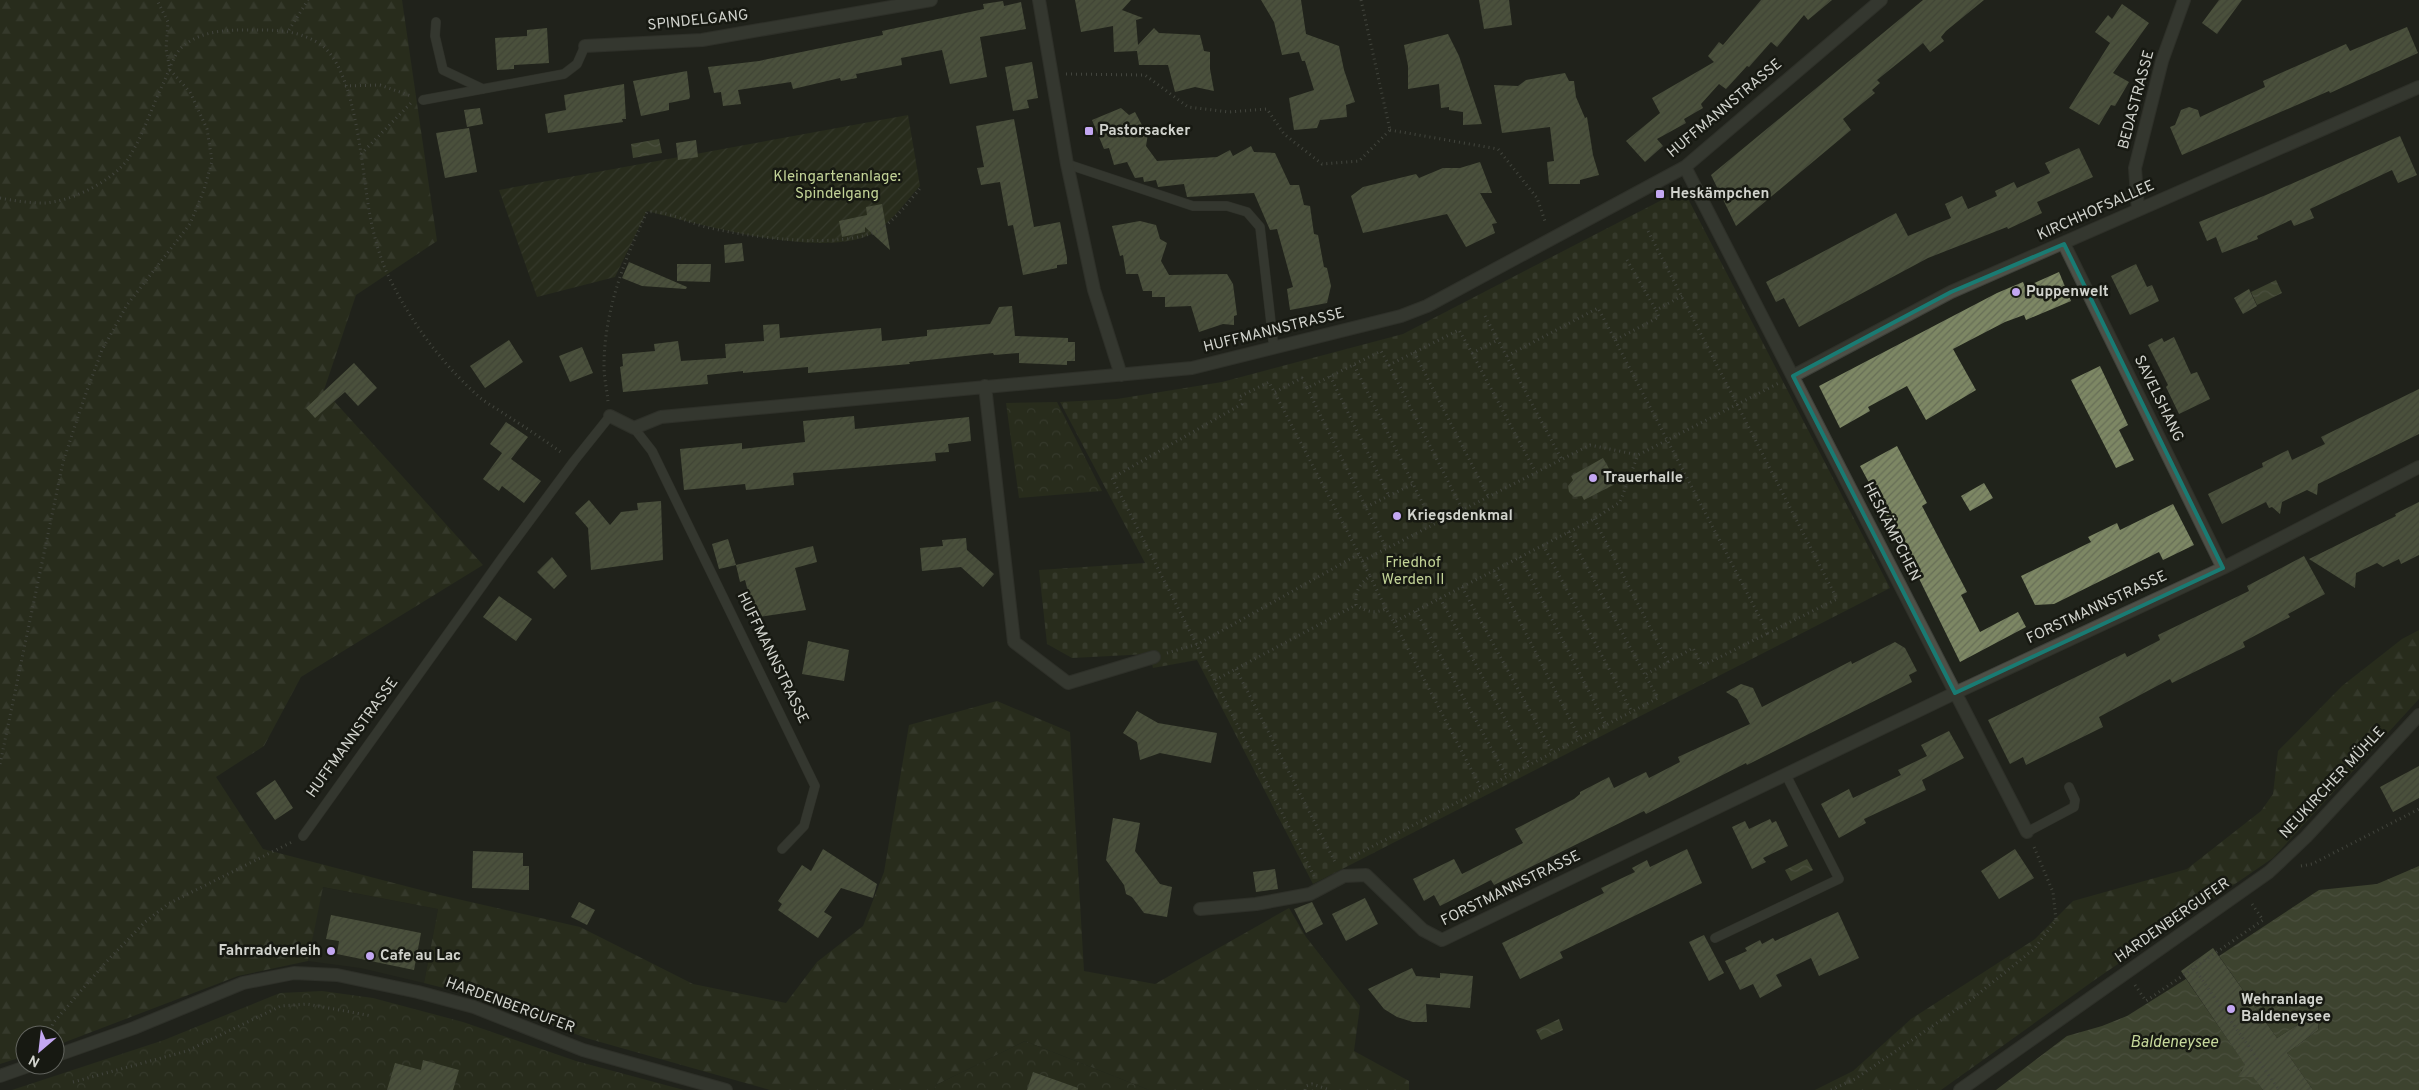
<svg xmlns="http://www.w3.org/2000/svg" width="2419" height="1090" font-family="Overpass,sans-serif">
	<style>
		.built { fill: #292d1f }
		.forest { fill: url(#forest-firs) }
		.cemetery { fill: url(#cemetery-stones) }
		.park { fill: url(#park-crowns) }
		.garden { fill: url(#garden-furrows) }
		.water { fill: url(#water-waves) }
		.building { fill: url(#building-hatch) }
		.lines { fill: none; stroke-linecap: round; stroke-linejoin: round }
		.lane-casing { stroke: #3e403a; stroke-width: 10 }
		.street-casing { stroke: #3e403a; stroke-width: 14 }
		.path { stroke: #6a6d66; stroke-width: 3; stroke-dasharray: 1 4; stroke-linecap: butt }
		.lane { stroke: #4d5047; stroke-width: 9 }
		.street { stroke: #4d5047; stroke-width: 12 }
		.marked { fill: none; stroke: #197b73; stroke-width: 4; stroke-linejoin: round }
		.poi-dot { fill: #c3a7f2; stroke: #171912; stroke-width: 2 }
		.labels { text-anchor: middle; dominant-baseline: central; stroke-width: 5; stroke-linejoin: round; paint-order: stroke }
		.street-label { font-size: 15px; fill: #d1d3cd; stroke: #171912 }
		.poi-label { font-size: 15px; font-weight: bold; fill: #d1d3cd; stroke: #171912; text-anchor: start }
		.park-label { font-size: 15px; fill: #c2d397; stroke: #171912 }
		.water-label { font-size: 16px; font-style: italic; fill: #c7d99c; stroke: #171912 }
	</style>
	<defs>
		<pattern id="forest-firs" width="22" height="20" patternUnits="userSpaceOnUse" patternTransform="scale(1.25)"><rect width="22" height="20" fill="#31381e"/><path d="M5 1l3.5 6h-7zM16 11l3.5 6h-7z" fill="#4e543e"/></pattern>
		<pattern id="cemetery-stones" width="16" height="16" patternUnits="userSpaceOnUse" patternTransform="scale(1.25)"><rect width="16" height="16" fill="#31381e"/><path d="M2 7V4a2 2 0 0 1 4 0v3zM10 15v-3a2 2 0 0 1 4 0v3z" fill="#4e543e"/></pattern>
		<pattern id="park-crowns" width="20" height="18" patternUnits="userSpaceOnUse" patternTransform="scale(1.25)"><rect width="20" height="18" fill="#31381e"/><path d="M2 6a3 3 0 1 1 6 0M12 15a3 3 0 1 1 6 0" fill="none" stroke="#4e543e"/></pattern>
		<pattern id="garden-furrows" width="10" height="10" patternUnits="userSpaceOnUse" patternTransform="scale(1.25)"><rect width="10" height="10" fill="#31381e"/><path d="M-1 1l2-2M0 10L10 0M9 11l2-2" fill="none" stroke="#4e543e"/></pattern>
		<pattern id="water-waves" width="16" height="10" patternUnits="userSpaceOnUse" patternTransform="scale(1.25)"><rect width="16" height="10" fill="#606a47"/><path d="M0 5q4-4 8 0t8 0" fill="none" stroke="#7d8569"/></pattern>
		<pattern id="building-hatch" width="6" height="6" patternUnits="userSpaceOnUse" patternTransform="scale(1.25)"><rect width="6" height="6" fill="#7d8764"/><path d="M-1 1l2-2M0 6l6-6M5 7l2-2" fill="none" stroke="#676e57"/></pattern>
	</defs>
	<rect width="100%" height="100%" fill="#20231b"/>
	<path class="built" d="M322,887l116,22 -14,74 -63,-15 -53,-7z"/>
	<path class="forest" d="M0,0h402l35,241 -81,54 -32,95 159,175 -182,112 -37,69 -48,31 47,72 177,46 140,32 113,57 93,19 31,-41 46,-36 21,-54 25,-147 88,-24 73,31 14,239 71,13 134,-76 17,29 54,69 -6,45 55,30v9h-260l-124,-49 -89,44 -2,5h-164l-184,-52 -107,-41 -55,-14 14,-74 -115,-22 -15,74 -70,15 -183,70v-11h-30v21l-25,8z
		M2419,630v69l-146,159 -177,121 -155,111h-126l38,-19 58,-52 124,-80 38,-38 114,-32 74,-58 12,-17 5,-43 64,-65 60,-47z"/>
	<path class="cemetery" d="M1683,189l207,399 -577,296 -116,-224 -44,8 -4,-14 -77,4 -25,-14 -8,-74 106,-7 -85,-161 57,-3 105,-17 181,-48z"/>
	<path class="park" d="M1057,402l45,89 -83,7 -13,-95z
		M322,991l51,7 90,24 113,39 108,29h-672l152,-50 116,-47z
		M1025,1041l124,49h-215l2,-5z"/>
	<path class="garden" d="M908,115l12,71c-13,14 -26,33 -42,44 -45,33 -180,-6 -231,-19l-32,66 -78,20 -38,-107z"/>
	<path class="water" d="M659,139l3,14 -29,5 -2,-14z
		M2276,280l6,13 -25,12 -6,-13z
		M1807,859l6,11 -22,11 -6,-11z
		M2419,866v224h-106l-26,-37 31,-23 1,-6 -9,-7 -33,21 -58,-82 100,-66 58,-6z
		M2186,979l60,87 -5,5 1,4 3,2 7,-2 11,15h-267l71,-54 35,-10 25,-10z
		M1559,1019l4,11 -22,10 -5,-10z"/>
	<path class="building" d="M1075,0h56l-9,10 21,8 -7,2 2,25 16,-17 5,5 41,2 4,16 6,1v17l4,22 -19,-4 -20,5 -7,-27h-29l-2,-14 -23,1 -1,-26 -32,6z
		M1261,0h40l5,34 33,12 5,24 11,32 -9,3 1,12 -27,3 -3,8 -23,2 -5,-32 25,-8 -9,-29h-3l-3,-9 -17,3 -8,-33z
		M1479,0h30l3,25 -28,4z
		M1761,0h71l-24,20 -4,-5 -27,32 -6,-5 -22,25 -2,-1 -21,23 -7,-5 -18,20 2,4 -19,11 2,4 -29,16 6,7 -18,16 -19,-21 34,-28 -8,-15 62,-36 -6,-6 11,-14 4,3z
		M1923,0h61l-38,31 -5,6 3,4 -14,11 -7,-9 -46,37 3,3 -8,7 3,3 -32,26 8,11 -115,96 -25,-51z
		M2219,0h23l-25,34 -15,-11z
		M1003,1l1,5 17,-4 5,27 -46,8 7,40 -37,7 -8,-34 -41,8 1,7 -46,9 1,4 -16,3 -1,-3 -47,11 -2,-7 -53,8 3,14 -18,2 -2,-14 -7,1 -6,-26 51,-6 124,-26 -1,-4 102,-22 -1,-5z
		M2122,4l27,19 -36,50 16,9 -14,24 -4,-1 -12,20 -30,-17 41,-65 -15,-11 13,-17 4,4z
		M2407,27l11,26 -88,40 -1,-2 -147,64 -12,-28 5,-2 6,-15 8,-3 9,3 2,7 65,-30 -2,-6 83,-37 4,7z
		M547,28l2,35 -35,2v4l-17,1 -2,-32 32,-2v-6z
		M1448,34l11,22 23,68 -19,1v-13l-14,-2v-3l-8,1 -2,-24 -31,5v-23l-4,-21z
		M1032,62l6,36 -11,2 2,8 -16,3 -8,-44z
		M687,71l3,26 -1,2 -20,4v7l-28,6 -8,-35z
		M1565,73l4,8h5l2,16 9,21 2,-1 6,38 6,20 -19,5v4h-31l-2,-22 7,-1 -4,-34 -48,6 -8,-48 24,1 8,-6z
		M624,84l2,35h-4l1,3 -75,11 -3,-19 21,-4 -2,-15z
		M480,108l3,16 -16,3 -3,-17z
		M1121,108l8,7 6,-3 8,15 6,1 -3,18 11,15 60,-4 13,-7 3,6 18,-10 3,6 21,1 15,32h9l5,20 6,1 4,28 4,1 6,32 3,1 4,18 -4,17 -37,7 -3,-21 6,-2 -16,-58 -7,1 -16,-37 -67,4 -3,-13 -26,3 -2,-7 -12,2 -1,-5 -8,1 -8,-16 -13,3 -5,-17 -5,1 -12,-29z
		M1014,119l20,108 26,-5 7,36v6l-10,1v3l-34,7 -10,-50 -5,1 -8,-44 -19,3 -4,-17 7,-1 -8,-41z
		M469,128l8,44 -32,6 -9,-45z
		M2400,136l17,39 -19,8 -6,-13 -82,39 4,9 -20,8 -3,-6 -34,16 1,3 -36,14 -6,-16 -9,4 -8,-19 67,-27z
		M696,140l2,17 -20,3 -2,-17z
		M2079,148l14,29 -56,25 5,11 -34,16 -1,-2 -79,31 -129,69 -15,-29 -8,4 -10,-20 130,-69 12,23 43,-18 -6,-14 17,-8 6,13 29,-13 -2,-5 19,-9 3,6 33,-15 -5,-10z
		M1480,162l12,31h-12l17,30 -5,1 3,9 -29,14 -19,-33 -84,19 -12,-37 12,-9 53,-13 3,4 24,-10h17z
		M882,204l8,46 -25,-23v5l-23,5 -3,-16 28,-6 -1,-8z
		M1140,221l16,4 4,14 7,4 -6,18 8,14 58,-1 6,10 4,31 -3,1v9l-11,-1 -24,8 -8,-26 -26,1v-10h-13v-6h-9l-5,-17h-12l-3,-19 -3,1 -8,-30z
		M742,243l2,18 -19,2 -1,-18z
		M629,262l58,25 -1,2 -44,-3 -20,-8z
		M677,264h34l-1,18 -33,-1z
		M2136,264l11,23 5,-2 7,16 -29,14 -19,-39z
		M2059,272l12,29 -45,19 -2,-5 -19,7 -52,27 23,41 -50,30 -19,-34 -39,21 2,4 -30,17 -21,-42 178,-93 26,-11 2,5z
		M2249,289l8,17 -14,8 -9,-16z
		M1012,306l3,30 53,2v4h7v19h-8v4l-48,-2v-10l-25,2 -1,-2 -84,9 1,2 -102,9v-6l-65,6v-2l-36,4 1,9 -85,8 -3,-25 3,-1 -1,-12 33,-3 -1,-7 24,-3 3,20 45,-3 -1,-14 39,-3 -1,-16 16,-1 1,14 101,-10 1,13 45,-5v-6l63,-6 9,-17z
		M2174,337l17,37 6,-2 13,27 -31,15 -13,-27 2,-2 -20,-40 14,-7 2,4z
		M509,340l14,22 -38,26 -15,-22z
		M582,347l11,26 -23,9 -11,-26z
		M354,363l23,25 -19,18 -13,-14 -30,26 -9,-10z
		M2100,366l28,59 -9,5 15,30 -18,8 -45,-88z
		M2419,389v45l-101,50 -1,11 -10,-5 -25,12 -2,12 -8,-7 -3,1 -3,-6 -44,22 -14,-30 55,-27 -1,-4 26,-13 4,10 33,-16 -4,-7z
		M854,416l1,13 114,-12 2,24 -23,3 1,8 -14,1 1,8 -143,12 1,12 -48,5 -1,-6 -61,6 -4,-41 62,-6v6l63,-7 -2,-21z
		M506,422l22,15 -17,22 30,22 -17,22 -22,-17 -3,5 -16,-12 19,-26 -12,-9z
		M1897,446l30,57 -5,3 45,86 -6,3 19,37 38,-20 8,15 -66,35 -57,-116 -43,-80z
		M1603,458l14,25 -33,17 -2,-4 -8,1 -5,-5 -1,-6 5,-6 -2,-4z
		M1984,483l9,15 -23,13 -9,-15z
		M589,500l21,25 11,-13 17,-2 -1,-7 24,-2 2,59 -72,10 -3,-42 -13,-15z
		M2419,502v53l-18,9 -2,-5 -16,8 -6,-4 -21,10 -1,15 -46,-29 87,-43 -1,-2z
		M2173,504l21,41 -31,15 -4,-8 -105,52 -19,1 -14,-29 70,-34 -3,-5 29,-14 3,7z
		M966,538l1,12 27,24 -11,13 -22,-20 -39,4 -2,-23 23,-2 -1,-6z
		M728,539l8,26 -17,4 -7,-25z
		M813,546l4,16 -22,6 11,42 -48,7 -3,-10h-3l-7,-27 -5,2 -4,-17z
		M2304,556l21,38 -37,20 2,3 -47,25 2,5 -73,36 -2,-4 -71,38 4,10 -77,38 -3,-8 -13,7 -22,-44 137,-67 2,4 33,-17 -2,-5 91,-44 -2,-5z
		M552,557l15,19 -13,13 -17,-17z
		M499,596l33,23 -16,22 -33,-24z
		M808,641l41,9 -5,31 -42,-7z
		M1895,642l10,6 12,23 -8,4 3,7 -165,83 -1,-2 -100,51 -2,-3 -150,74 -3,-5 -51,26 -6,-11 -10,6 -11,-22 41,-20 8,15 61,-31 -8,-14 59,-30 6,-5v-2l29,-15 5,11 32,-16 3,6 31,-16 -2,-5 72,-33 -13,-25 -11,-7 15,-8 12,4 9,19 89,-46 1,3z
		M1137,711l21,12 59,10 -6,30 -51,-10 -20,7 -3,-18 -14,-9z
		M1949,731l15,27 -42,22 4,10 -62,29 2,4 -27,15 -18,-34 28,-15 4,9 48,-23 -3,-5 29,-14 -6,-11z
		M2419,766v32l-26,14 -13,-25z
		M275,780l18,28 -18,12 -19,-27z
		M1113,818l27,5 -5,28 25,33 12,3 -5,30 -23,-4 -12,-16 -6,-3 -2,-9 -18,-25z
		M1770,819l2,4 4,-2 12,25 -25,12 3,4 -14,7 -20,-42 13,-6 4,8z
		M823,849l54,35 -4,14 -32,-10 -17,24 8,5 -14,21 -40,-28 4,-6 -4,-3 24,-36 9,6z
		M1687,849l15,34 -142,69 3,6 -43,21 -18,-36 102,-50 -3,-5 34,-16 -3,-4 15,-8 3,7z
		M2015,849l19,29 -35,21 -18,-28z
		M473,851l50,2v13h6v24l-57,-2z
		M1275,869l3,20 -22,3 -3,-20z
		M1365,898l13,26 -32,17 -14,-27z
		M579,902l16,8 -8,15 -16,-8z
		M1312,902l11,22 -17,9 -12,-24z
		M1838,912l21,46 -40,18 -8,-18 -35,17 6,11 -22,12 -7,-14 -13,6 -15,-29 22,-10 -2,-3 15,-8 2,4 11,-6 2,3z
		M331,915l90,18 -7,37 -77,-16 2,-13 -13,-2z
		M1704,935l20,38 -15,8 -20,-39z
		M2213,948l64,90 33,-21 9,4 -1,9 -31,23 26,37h-50l-10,-13h-15l7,-12 -64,-94z
		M1412,968l4,8 24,2v-5l33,3 -3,32 -44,-4 1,18h-14l-16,-5 -13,-8 -16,-20z
		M423,1060l36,10 -6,20h-66l8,-27 26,7z
		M1033,1072l45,16v2h-51z"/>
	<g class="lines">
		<g class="lane-casing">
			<path id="lane" d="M436,22l-1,14 8,34 40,19
				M423,100l141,-26 13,-10 8,-18
				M1067,164l126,42h34l20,6 13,15 14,122
				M634,428l18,23 163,335 -11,40 -22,23
				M2027,832l47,-25 1,-7 -6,-13
				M303,836l199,-278 72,-97 36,-45
				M1715,938l124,-59 -53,-104"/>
		</g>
		<g class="street-casing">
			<path id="street" d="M1039,0l28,164 27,126 27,85
				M585,46l117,-6 229,-40
				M1685,167l342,665
				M2138,210l-3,-42 27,-107 22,-61
				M2064,244l159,324
				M1793,376l158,-84 468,-205
				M985,386l29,256 54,41 86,-26
				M610,416l24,12 27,-11 531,-49 209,-52 26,-10 258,-139 196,-167
				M1200,909l56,-5 54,-10 34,-18 22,-1 57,55 19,10 513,-247 268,-125 196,-101
				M55,1056l79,-28 109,-45 51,-10 43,2 81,17 56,15 109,43 143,40
				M0,1076l31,-11
				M1960,1090l309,-218 37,-35 113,-122"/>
		</g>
		<path class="path" d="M1361,0l29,130
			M289,30l19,-30
			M1066,74l79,1 43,32 41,5 38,-3 17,25 38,30 37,-3 31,-31
			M345,86l35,-1 31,11
			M1390,130l108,19 39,49 9,26
			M361,154l50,-51
			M0,198c15,3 30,5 45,5 28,-2 67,-22 83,-44 15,-23 23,-50 35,-75 5,-10 10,-28 18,-36 16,-15 39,-18 60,-18 28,0 54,-2 79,14 38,26 42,134 51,177 5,23 11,44 22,64 21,41 49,78 83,109 8,8 20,14 30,21 19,12 38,25 56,38
			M1627,260l29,50
			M1485,316l76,142
			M1615,340l153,293 69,-34 -190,-370
			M1414,352l74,144
			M1472,353l63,118
			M1507,356l91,-48 17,32 44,-23 -3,-7 26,-14
			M1354,365l79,159
			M1389,365l73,144
			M1330,376l59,120
			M1307,388l79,160
			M1275,392l27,-14 5,10 74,-37 8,14 70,-35 13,23 26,-13
			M608,401c-1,-11 -4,-23 -4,-35 0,-54 20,-106 43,-154 21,-2 43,12 63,16 40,9 132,22 169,2 14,-8 32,-30 42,-43
			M1366,507l47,-23
			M1594,519l74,143
			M1568,532l77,143
			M1543,545l89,167
			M1520,557l86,168
			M1362,561l8,15c-11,9 -15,15 -14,29 11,7 18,9 30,4l8,13 200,-103 26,-17 18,-47
			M1494,571l86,168
			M1370,576l16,33
			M1462,587l91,166
			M1440,598l90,167
			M1416,611l91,166
			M1394,622l88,168
			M1167,653l31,-9 161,-90 3,7 228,-116 48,10 141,-72
			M1236,669l99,193
			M1215,680l141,-75
			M0,764l63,-302 22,-66 17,-46 25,-45 63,-81 14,-34 8,-29 -5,-32 -17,-37 -20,-22 -4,-21 2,-27 -11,-22
			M1350,858l308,-160 -13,-23 48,-27 9,18 66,-33
			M2301,866l11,-2 107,-55
			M1314,876l-202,-398 130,-74 -3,-7 30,-15 90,172
			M2194,968l85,122
			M2135,985l11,16 117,-81 -11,-16
			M49,1035l4,-12 54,-62 38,-39 23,-18 124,-62
			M73,1082l114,-31 94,-45 26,-2 65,12
			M1305,1090l1,-4 6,-2 18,6
			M1831,1090l24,-11 117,-80 62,-50 22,-29 -3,-28 -19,-45"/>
		<use href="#lane" class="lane"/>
		<use href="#street" class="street"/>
	</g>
	<path d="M0 0H2419V1090H0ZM2064,244l159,324 -268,125 -162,-317 158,-84z" fill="#20231b" fill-opacity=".55" fill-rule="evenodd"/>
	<path class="marked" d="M2064,244l159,324 -268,125 -162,-317 158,-84z"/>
	<g class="poi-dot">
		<rect x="1084" y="126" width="10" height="10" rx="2.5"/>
		<rect x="1655" y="189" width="10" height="10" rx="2.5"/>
		<circle cx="2016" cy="292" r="5"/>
		<circle cx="1593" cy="478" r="5"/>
		<circle cx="1397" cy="516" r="5"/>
		<circle cx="331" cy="951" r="5"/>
		<circle cx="370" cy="956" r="5"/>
		<circle cx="2231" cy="1009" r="5"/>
	</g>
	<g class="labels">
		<g class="street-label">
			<text transform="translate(698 21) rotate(-6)">SPINDELGANG</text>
			<text transform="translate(2137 100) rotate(-75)">BEDASTRASSE</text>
			<text transform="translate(1725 109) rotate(-40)">HUFFMANNSTRASSE</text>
			<text transform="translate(2096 211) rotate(-24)">KIRCHHOFSALLEE</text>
			<text transform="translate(1274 331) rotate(-14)">HUFFMANNSTRASSE</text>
			<text transform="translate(2158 399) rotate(64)">SAVELSHANG</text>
			<text transform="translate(1891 532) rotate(63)">HESKÄMPCHEN</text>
			<text transform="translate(2097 608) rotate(-25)">FORSTMANNSTRASSE</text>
			<text transform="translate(772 658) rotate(64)">HUFFMANNSTRASSE</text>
			<text transform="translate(353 738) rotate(-54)">HUFFMANNSTRASSE</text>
			<text transform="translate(2333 783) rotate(-47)">NEUKIRCHER MÜHLE</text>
			<text transform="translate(1511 889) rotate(-26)">FORSTMANNSTRASSE</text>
			<text transform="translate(2173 921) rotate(-35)">HARDENBERGUFER</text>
			<text transform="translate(510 1006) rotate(20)">HARDENBERGUFER</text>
		</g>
		<g class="poi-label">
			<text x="1099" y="131">Pastorsacker</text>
			<text x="1670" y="194">Heskämpchen</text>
			<text x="2026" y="292">Puppenwelt</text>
			<text x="1603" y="478">Trauerhalle</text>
			<text x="1407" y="516">Kriegsdenkmal</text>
			<text x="321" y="951" text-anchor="end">Fahrradverleih</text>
			<text x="380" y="956">Cafe au Lac</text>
			<text x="2241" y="1000">Wehranlage<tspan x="2241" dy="17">Baldeneysee</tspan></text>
		</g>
		<g class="park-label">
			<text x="837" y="177">Kleingartenanlage:<tspan x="837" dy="17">Spindelgang</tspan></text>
			<text x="1413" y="563">Friedhof<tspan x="1413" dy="17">Werden II</tspan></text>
		</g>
		<g class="water-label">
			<text x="2174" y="1043">Baldeneysee</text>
		</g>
	</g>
	<g transform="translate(40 1050) rotate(208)"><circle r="24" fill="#171912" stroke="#61635d"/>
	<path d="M0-4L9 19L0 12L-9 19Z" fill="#c3a7f2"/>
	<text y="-8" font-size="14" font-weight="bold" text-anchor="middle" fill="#d1d3cd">N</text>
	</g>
</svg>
